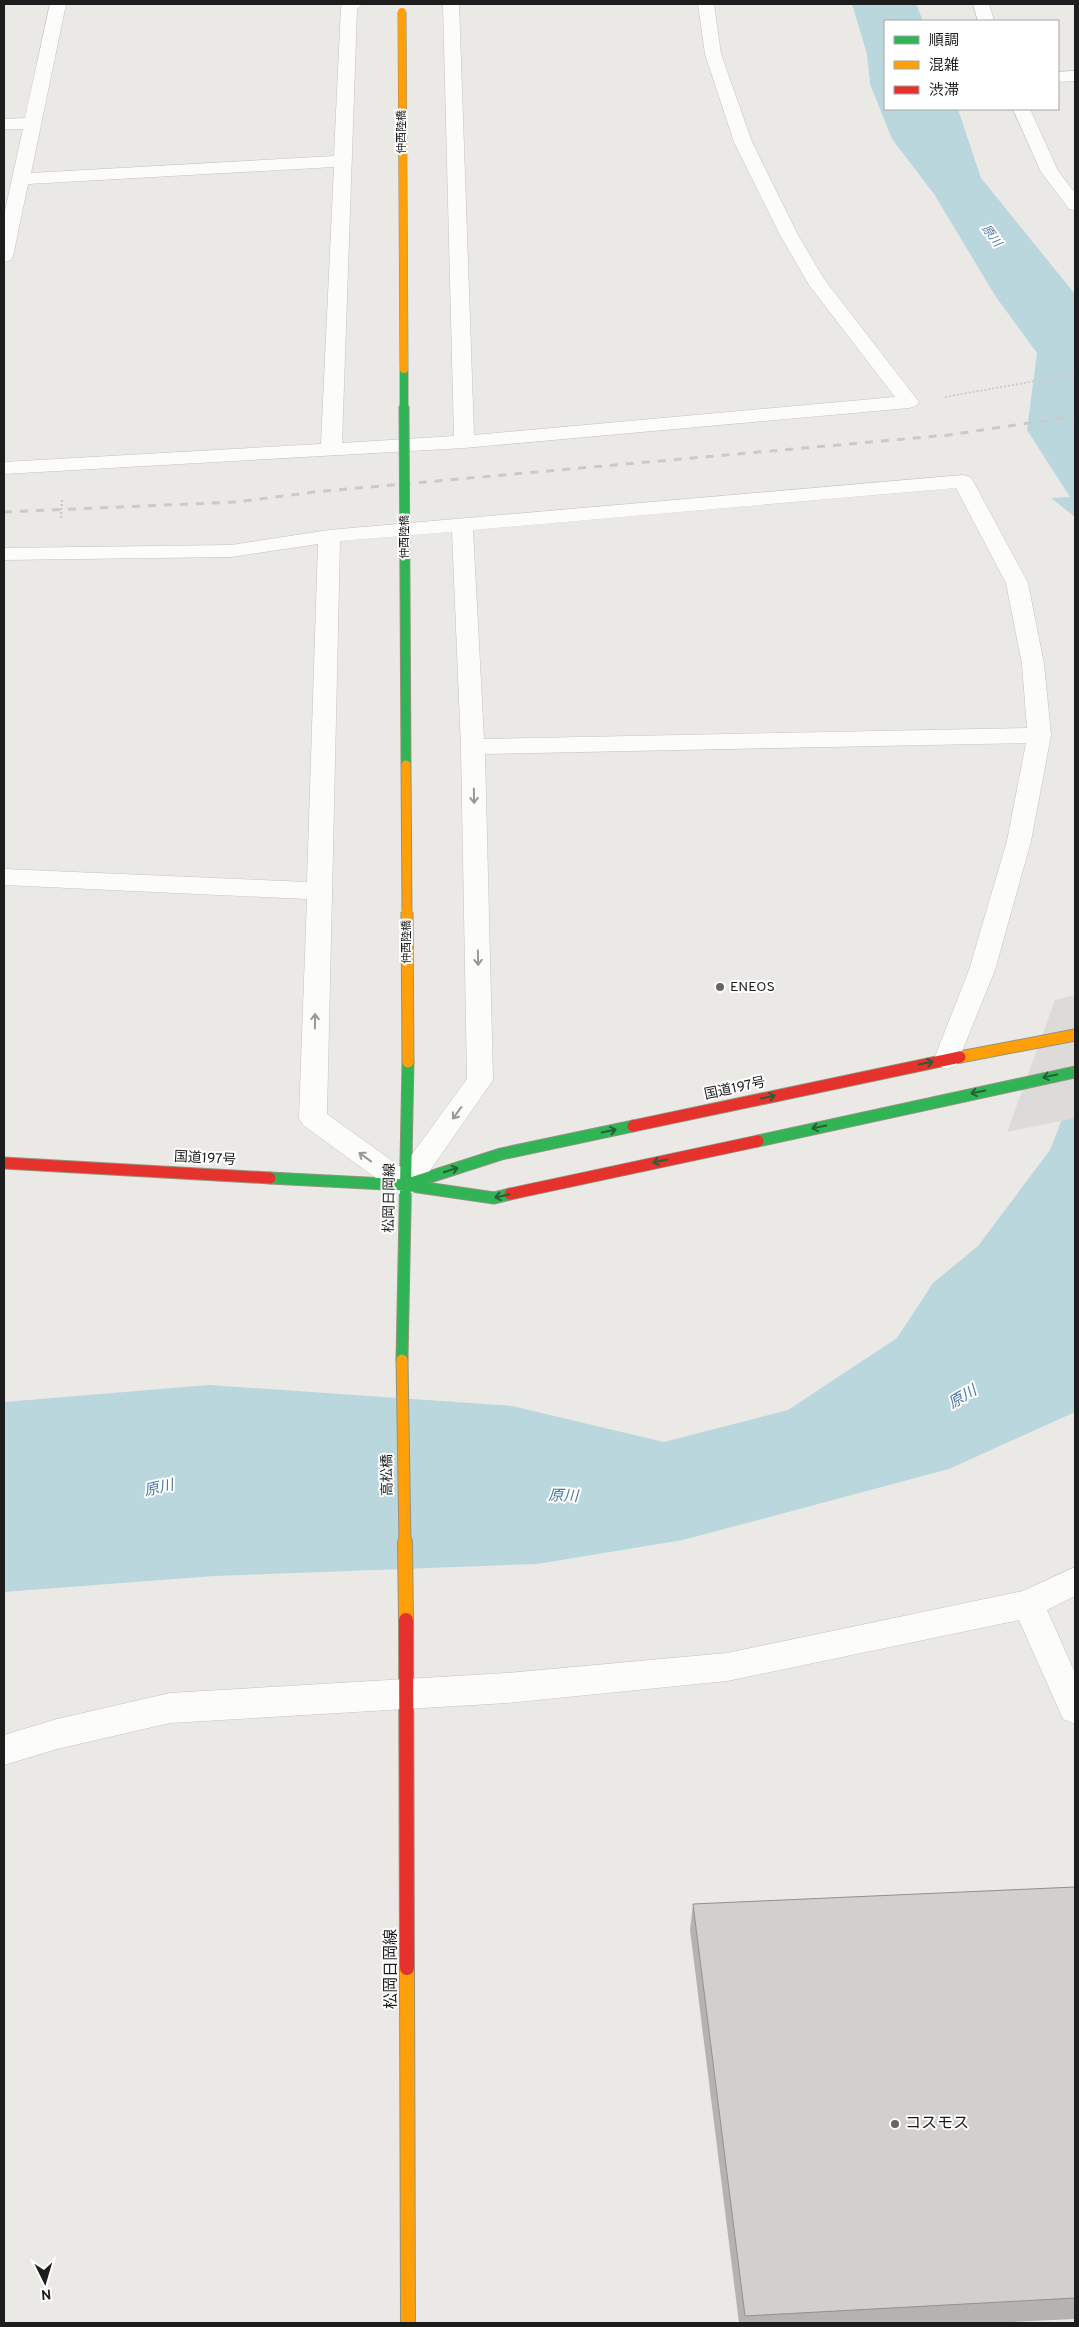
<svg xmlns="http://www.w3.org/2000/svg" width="1079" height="2327" font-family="Overpass,'Noto Sans JP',sans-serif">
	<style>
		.water { fill: #bad7de }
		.pier { fill: #dcdbda }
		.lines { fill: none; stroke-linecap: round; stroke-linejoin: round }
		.street-casing { stroke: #c4c3c2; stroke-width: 1 }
		.fast-casing { stroke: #93947f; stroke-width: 13 }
		.slow-far1-casing { stroke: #93947f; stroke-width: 13 }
		.slow-casing { stroke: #93947f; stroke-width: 16 }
		.jam-far1-casing { stroke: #93947f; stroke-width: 13 }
		.jam-casing { stroke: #93947f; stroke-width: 16 }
		.path-far1 { stroke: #d5c8c6; stroke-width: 2; stroke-dasharray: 2 2; stroke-linecap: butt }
		.path { stroke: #d5c8c6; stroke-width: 2.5; stroke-dasharray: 2 2; stroke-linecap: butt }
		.street { fill: #fcfcfb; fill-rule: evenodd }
		.fast { stroke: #30b455; stroke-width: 11 }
		.slow-far1 { stroke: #ff9f0a; stroke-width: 11 }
		.slow { stroke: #ff9f0a; stroke-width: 14 }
		.jam-far1 { stroke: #e5322d; stroke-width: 11 }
		.jam { stroke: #e5322d; stroke-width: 14 }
		.rail { stroke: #cacac9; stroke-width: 3; stroke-dasharray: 8 8; stroke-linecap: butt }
		.fast-bridge-far1-casing { stroke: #93947f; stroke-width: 9; stroke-linecap: butt }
		.fast-bridge-casing { stroke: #93947f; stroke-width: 11; stroke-linecap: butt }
		.slow-bridge-far2-casing { stroke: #93947f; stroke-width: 9; stroke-linecap: butt }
		.slow-bridge-far1-casing { stroke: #93947f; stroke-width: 11; stroke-linecap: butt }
		.slow-bridge-casing { stroke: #93947f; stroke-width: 13; stroke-linecap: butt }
		.fast-bridge-far1 { stroke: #30b455; stroke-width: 8 }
		.fast-bridge { stroke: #30b455; stroke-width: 9 }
		.slow-bridge-far2 { stroke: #ff9f0a; stroke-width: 8 }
		.slow-bridge-far1 { stroke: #ff9f0a; stroke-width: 9 }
		.slow-bridge { stroke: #ff9f0a; stroke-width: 11 }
		.wall { fill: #b5b2b0 }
		.building { fill: #d2cfcd; stroke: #939190 }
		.oneway { stroke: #989897 }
		.oneway2 { stroke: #266136 }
		.poi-dot { fill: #656463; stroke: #fff; stroke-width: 2 }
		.labels { text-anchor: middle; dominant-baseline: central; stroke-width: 4; stroke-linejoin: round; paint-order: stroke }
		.far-street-label { font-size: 11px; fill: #1d1d1d; stroke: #fff }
		.far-water-label { font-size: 12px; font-style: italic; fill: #4977a2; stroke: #fff }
		.poi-label { font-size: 14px; fill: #1d1d1d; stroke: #fff; text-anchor: start }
		.street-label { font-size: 14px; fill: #1d1d1d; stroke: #fff }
		.water-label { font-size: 15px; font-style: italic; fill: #4977a2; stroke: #fff }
		.near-street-label { font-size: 16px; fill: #1d1d1d; stroke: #fff }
		.near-poi-label { font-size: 16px; fill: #1d1d1d; stroke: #fff; text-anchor: start }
	</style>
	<rect width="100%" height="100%" fill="#ebe9e6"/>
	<path class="water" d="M852,4h64l7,17h-38v88h73l23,69 94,116v223l-24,-19 19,-1 -43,-67 10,-77 -41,-56 -62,-103 -42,-55 -22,-55 -3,-30z
		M1075,1086v326l-126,57 -266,71 -146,24 -323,12 -210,16v-190l205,-17 303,21 152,36 124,-32 109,-72 36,-55 45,-37 72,-96z"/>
	<path class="pier" d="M1075,995v123l-68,14 48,-132z"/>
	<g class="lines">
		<g class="street-casing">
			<path id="street" d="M50,4h16l-35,169 303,-17 7,-149 2,-3h20l-6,5 -15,434 112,-7 -11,-432h16l15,431 421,-38 -86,-112 -29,-50 -46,-93 -29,-88 -7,-50h16l7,50 31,88 46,93 26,44 95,123 -3,4 -7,2 -445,40 -460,26v-12l317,-18 13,-277 -306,17 -15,72 -2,4 -7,2v-47l19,-86h-19v-10l21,-1z
				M973,4h16l5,17h-16z
				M1075,71v10l-17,1v-10z
				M1013,109h17l28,62 17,22v17l-6,-1 -28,-37z
				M963,475l7,2 3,4 55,102 16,81 7,71 -20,106 -36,129 -39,96 -9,3 -9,-3 -4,-7 35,-89 38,-129 19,-98 -541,11 8,326 -78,112 -10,4 -10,-4 -92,-67 -4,-7 8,-219 -303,-14v-16l303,13 11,-338 -87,13 -227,3v-12l227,-3 98,-15zM956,488l50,95 16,81 5,64 -543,11 -11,-209zM452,532l9,215 6,332 -65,89 -75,-54 13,-573z
				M1075,1567v29l-28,14 28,63v51l-12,-5 -44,-99 -292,61 -220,22 -337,20 -113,26 -53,16v-30l53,-16 113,-26 337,-20 220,-20 296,-62z"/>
		</g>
		<g class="fast-casing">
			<path id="fast" d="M758,1141l317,-69
				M270,1178l135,7 89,13 16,-4
				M411,1183l90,-29 132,-28
				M402,1360l6,-298"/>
		</g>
		<g class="slow-far1-casing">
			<path id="slow-far1" d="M960,1057l115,-22
				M402,1360l3,183"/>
		</g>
		<g class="slow-casing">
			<path id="slow" d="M405,1542l1,78
				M407,1968l1,355"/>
		</g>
		<g class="jam-far1-casing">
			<path id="jam-far1" d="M633,1126l327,-69
				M4,1163l266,15
				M510,1194l248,-53"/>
		</g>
		<g class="jam-casing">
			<path id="jam" d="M406,1620l1,348"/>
		</g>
		<path class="path-far1" d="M945,397l130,-23"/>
		<path class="path" d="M61,518l1,-18"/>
		<use href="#street" class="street"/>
		<use href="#fast" class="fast"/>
		<use href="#slow-far1" class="slow-far1"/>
		<use href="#slow" class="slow"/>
		<use href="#jam-far1" class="jam-far1"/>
		<use href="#jam" class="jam"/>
		<path class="rail" d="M4,512l232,-10 78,-10 635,-57 126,-19"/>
		<g class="fast-bridge-far1-casing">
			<path id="fast-bridge-far1" d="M404,369v38"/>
		</g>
		<g class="fast-bridge-casing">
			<path id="fast-bridge" d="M404,406l2,359"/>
		</g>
		<g class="slow-bridge-far2-casing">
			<path id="slow-bridge-far2" d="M402,12l2,357"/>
		</g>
		<g class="slow-bridge-far1-casing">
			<path id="slow-bridge-far1" d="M406,765l1,148"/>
		</g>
		<g class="slow-bridge-casing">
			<path id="slow-bridge" d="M407,912l1,150"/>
		</g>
		<use href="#fast-bridge-far1" class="fast-bridge-far1"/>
		<use href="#fast-bridge" class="fast-bridge"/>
		<use href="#slow-bridge-far2" class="slow-bridge-far2"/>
		<use href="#slow-bridge-far1" class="slow-bridge-far1"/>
		<use href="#slow-bridge" class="slow-bridge"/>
	</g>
	<path class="wall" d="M1075,1887v432l-85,4h-251l-49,-393 3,-26z"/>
	<path class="building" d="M1075,1887v411l-330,18 -52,-412z"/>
	<defs><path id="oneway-shaft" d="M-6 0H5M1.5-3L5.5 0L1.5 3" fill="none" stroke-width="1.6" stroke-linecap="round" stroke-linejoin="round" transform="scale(1.25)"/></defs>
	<g class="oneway">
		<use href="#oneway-shaft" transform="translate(474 796) rotate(89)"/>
		<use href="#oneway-shaft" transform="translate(478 958) rotate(89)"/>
		<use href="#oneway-shaft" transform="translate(315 1021) rotate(-89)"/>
		<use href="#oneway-shaft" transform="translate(457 1113) rotate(126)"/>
		<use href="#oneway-shaft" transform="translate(365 1157) rotate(-144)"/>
	</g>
	<g class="oneway2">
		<use href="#oneway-shaft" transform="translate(926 1063) rotate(-12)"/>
		<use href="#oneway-shaft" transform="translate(1050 1076) rotate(169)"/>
		<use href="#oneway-shaft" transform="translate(978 1092) rotate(168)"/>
		<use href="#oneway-shaft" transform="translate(768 1097) rotate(-12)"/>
		<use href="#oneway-shaft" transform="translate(819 1127) rotate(168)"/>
		<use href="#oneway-shaft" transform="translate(609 1131) rotate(-12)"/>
		<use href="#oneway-shaft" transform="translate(660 1161) rotate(168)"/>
		<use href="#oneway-shaft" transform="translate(451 1170) rotate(-18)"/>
		<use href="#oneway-shaft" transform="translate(502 1196) rotate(169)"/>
	</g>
	<g class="poi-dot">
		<circle cx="720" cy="987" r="5"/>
		<circle cx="895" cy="2124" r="5"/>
	</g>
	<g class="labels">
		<g class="far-street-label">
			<text transform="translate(402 132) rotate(-90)">仲西陸橋</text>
			<text transform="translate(405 537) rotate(-90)">仲西陸橋</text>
			<text transform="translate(407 942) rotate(-90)">仲西陸橋</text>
		</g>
		<g class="far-water-label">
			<text transform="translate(991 236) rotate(53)">原川</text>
		</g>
		<g class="poi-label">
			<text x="730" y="987">ENEOS</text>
		</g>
		<g class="street-label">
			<text transform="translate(735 1089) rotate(-12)">国道197号</text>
			<text transform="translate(205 1159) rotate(3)">国道197号</text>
			<text transform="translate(390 1198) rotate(-89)">松岡日岡線</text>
			<text transform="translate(388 1475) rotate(-91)">高松橋</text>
		</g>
		<g class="water-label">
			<text transform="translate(963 1398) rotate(-31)">原川</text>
			<text transform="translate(159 1489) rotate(-13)">原川</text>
			<text transform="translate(563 1497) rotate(2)">原川</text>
		</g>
		<g class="near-street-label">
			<text transform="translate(392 1969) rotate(-90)">松岡日岡線</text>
		</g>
		<g class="near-poi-label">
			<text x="905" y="2124">コスモス</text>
		</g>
	</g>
	<rect width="1079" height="2327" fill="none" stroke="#1d1d1d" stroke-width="10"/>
	<rect x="884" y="20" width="175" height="90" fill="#ffffff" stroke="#a5a5a5"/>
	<rect x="894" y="36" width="25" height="8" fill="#30b455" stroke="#a5a5a5"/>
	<text x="929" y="45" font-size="15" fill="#1d1d1d">順調</text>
	<rect x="894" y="61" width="25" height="8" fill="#ff9f0a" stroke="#a5a5a5"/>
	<text x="929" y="70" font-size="15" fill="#1d1d1d">混雑</text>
	<rect x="894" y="86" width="25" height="8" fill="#e5322d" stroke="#a5a5a5"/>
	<text x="929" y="95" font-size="15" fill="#1d1d1d">渋滞</text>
	<g transform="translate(45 2282) rotate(175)" stroke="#ffffff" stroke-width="4" paint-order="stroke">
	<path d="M0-4L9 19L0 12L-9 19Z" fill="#1d1d1d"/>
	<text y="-8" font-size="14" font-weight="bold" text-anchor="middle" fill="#1d1d1d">N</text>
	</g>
</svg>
